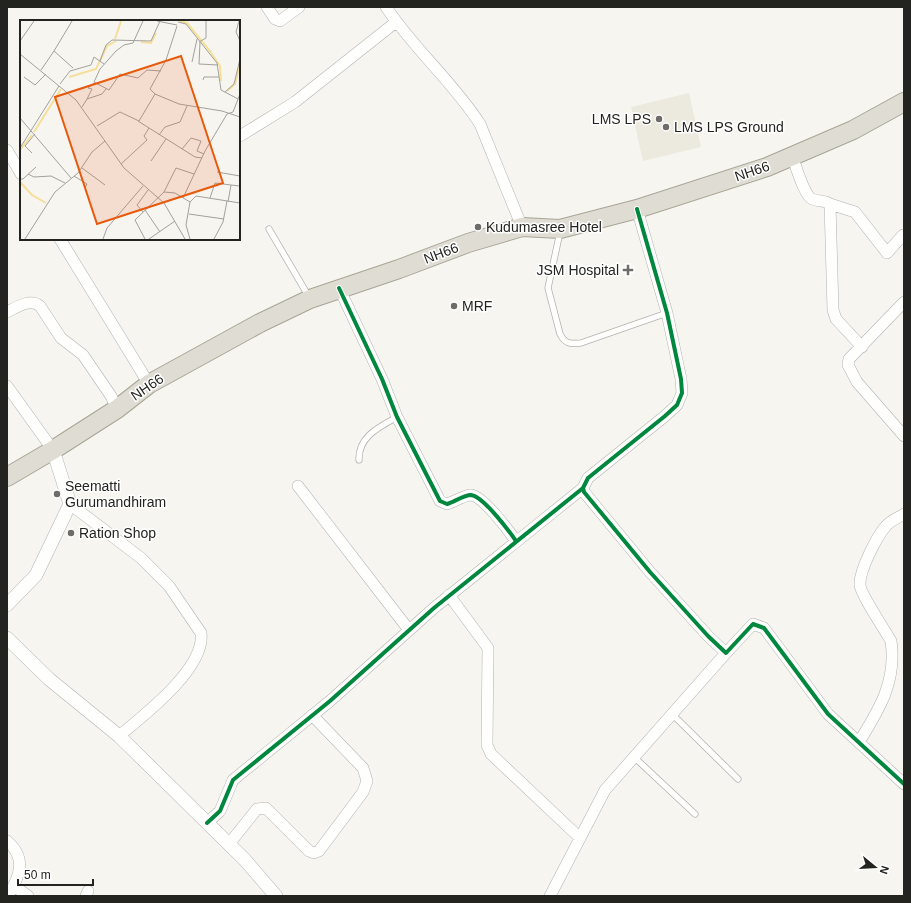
<svg xmlns="http://www.w3.org/2000/svg" width="911" height="903" font-family="Arial,sans-serif">
	<style>
		.built { fill: #ece9de }
		.lines { fill: none; stroke-linecap: round; stroke-linejoin: round }
		.service-casing { stroke: #b3b2af; stroke-width: 7 }
		.minor-casing { stroke: #b3b2af; stroke-width: 12 }
		.tertiary-casing { stroke: #b3b2af; stroke-width: 14 }
		.trunk-casing { stroke: #a8a597; stroke-width: 20 }
		.service { stroke: #fefefd; stroke-width: 5.5 }
		.minor { stroke: #fefefd; stroke-width: 11 }
		.tertiary { stroke: #fefefd; stroke-width: 13 }
		.trunk { stroke: #dfddd3; stroke-width: 18 }
		.cycleway-casing { stroke: #fff; stroke-width: 6 }
		.cycleway { stroke: #00873e; stroke-width: 4 }
		.poi-dot { fill: #6d6c69; stroke: #fff; stroke-width: 1.5 }
		.labels { text-anchor: middle; dominant-baseline: central; stroke-width: 3; stroke-linejoin: round; paint-order: stroke }
		.poi-label { font-size: 14px; fill: #232320; stroke: #fff; text-anchor: start }
		.street-label { font-size: 14px; fill: #232320; stroke: #fff }
		.inset-river { fill: none; stroke: #f5df99; stroke-width: 2 }
		.inset-road { fill: none; stroke: #a2a19d; stroke-width: 1 }
		.view { fill: #e8590c; fill-opacity: 0.15; stroke: #e8590c; stroke-width: 2 }
		.inset-edge { fill: none; stroke: #232320; stroke-width: 2 }
	</style>
	<rect width="100%" height="100%" fill="#f6f5f0"/>
	<path class="built" d="M689,93l12,54 -58,14 -12,-54z"/>
	<g class="lines">
		<g class="service-casing">
			<path id="service" d="M269,229l40,68
				M560,232l-12,56 12,46c5,10 10,10 21,9l86,-30
				M359,460c-1,-23 20,-33 38,-43
				M672,714l66,65
				M634,757l61,57"/>
		</g>
		<g class="minor-casing">
			<path id="minor" d="M267,7l8,12 5,2 19,-14
				M386,7c28,42 67,75 94,117l42,103
				M240,136l55,-34 101,-80
				M7,150l14,24
				M792,156c4,10 12,39 20,43 6,3 13,1 18,5l3,106 3,9 26,28
				M830,204l25,8 32,41 16,-18 1,2
				M637,209l30,104 14,66 1,14 -5,12 -12,11 -77,62 -5,10 1,4 66,80 58,64 18,17 27,-29 11,4 64,86 76,70
				M60,239l89,145
				M339,288l43,91 15,38 43,84 7,3c7,-2 17,-9 24,-9 12,1 38,36 45,46
				M904,302l-55,57 -1,6 9,17 47,54
				M7,312c10,-5 23,-14 33,-6l21,32 22,17 28,41 6,13
				M7,386l46,64
				M298,486l111,144
				M70,504l71,54 28,28 32,47c5,35 -58,83 -82,103
				M449,595l39,53 -1,97 4,9 89,84
				M859,742c20,-32 38,-61 32,-101 -5,-9 -31,-48 -31,-56 -1,-14 17,-49 26,-59 5,-6 12,-8 18,-12
				M207,823l13,-12 13,-31 97,-79 104,-93 149,-120
				M7,841c20,17 13,35 1,55
				M229,844l28,-35 9,-1 43,43 5,2 5,-2 44,-59 4,-11 -4,-13 -51,-53
				M14,886l14,10
				M86,896l2,-5
				M550,896l55,-106 121,-137"/>
		</g>
		<g class="tertiary-casing">
			<path id="tertiary" d="M7,605l29,-30 34,-71 -17,-54
				M7,638l42,41 70,57 126,124 31,36"/>
		</g>
		<g class="trunk-casing">
			<path id="trunk" d="M7,477l46,-27 64,-41 32,-25 111,-61 50,-24 89,-30 69,-26 54,-16 38,2 77,-20 130,-42 86,-37 51,-28"/>
		</g>
		<use href="#service" class="service"/>
		<use href="#minor" class="minor"/>
		<use href="#tertiary" class="tertiary"/>
		<use href="#trunk" class="trunk"/>
		<g class="cycleway-casing">
			<path id="cycleway" d="M637,209l30,104 14,66 1,14 -5,12 -12,11 -77,62 -5,10 1,4 66,80 58,64 18,17 27,-29 11,4 64,86 76,70
				M339,288l43,91 15,38 43,84 7,3c7,-2 17,-9 24,-9 12,1 38,36 45,46
				M207,823l13,-12 13,-31 97,-79 104,-93 149,-120"/>
		</g>
		<use href="#cycleway" class="cycleway"/>
	</g>
	<g class="poi-dot">
		<circle cx="659" cy="119" r="4"/>
		<circle cx="666" cy="127" r="4"/>
		<circle cx="478" cy="227" r="4"/>
		<path d="M626 264h4v4h4v4h-4v4h-4v-4h-4v-4h4z"/>
		<circle cx="454" cy="306" r="4"/>
		<circle cx="57" cy="494" r="4"/>
		<circle cx="71" cy="533" r="4"/>
	</g>
	<g class="labels">
		<g class="poi-label">
			<text x="651" y="119" text-anchor="end">LMS LPS</text>
			<text x="674" y="127">LMS LPS Ground</text>
			<text x="486" y="227">Kudumasree Hotel</text>
			<text x="619" y="270" text-anchor="end">JSM Hospital</text>
			<text x="462" y="306">MRF</text>
			<text x="65" y="486">Seematti<tspan x="65" dy="16">Gurumandhiram</tspan></text>
			<text x="79" y="533">Ration Shop</text>
		</g>
		<g class="street-label">
			<text transform="translate(752 171) rotate(-19)">NH66</text>
			<text transform="translate(441 253) rotate(-21)">NH66</text>
			<text transform="translate(147 387) rotate(-34)">NH66</text>
		</g>
	</g>
	<g transform="translate(20 20)">
		<rect width="220" height="220" fill="#f6f5f0"/>
		<path class="inset-river" d="M160,1l7,2 22,27M95,19l6,-18M121,22l10,1 5,-10M191,32l-2,-2 11,16 1,15M49,57l27,-8 11,-23 9,-5M207,71l8,-7 5,-19M14,112l27,-43M0,130l12,-15M0,162l12,13 14,8"/>
		<path class="inset-road" d="M52,1l-18,30 19,17M123,1l-10,22 -9,2 -8,6 -16,18 -6,13 15,8 11,-16 18,4 9,-8 14,1M137,1l20,4M219,1l-3,11 4,9M158,2l8,2 31,39 4,27 17,9M0,21l14,-20M179,22l7,-4v-17M180,22l-1,22 19,1M0,34l56,46 48,68 40,35 21,36M80,41l6,-16 6,-5 39,1 9,-20M172,42l5,-23M21,50l13,-19M4,57l11,8 11,-11M183,60l1,-3h15M40,64l10,-13 21,-6 3,-8 10,7M205,72l9,-8 6,-25M135,74l24,10 43,7 18,6M67,79l5,-10 -4,-1 6,-5M62,87l5,-8 15,-5 4,-5M0,98l51,60M118,101l57,36 7,1M77,106l23,-14 19,9 16,-27 -5,-5 16,-29 11,-34M139,115l6,-8 15,-5 7,-16M0,128l39,-62M162,129l9,-11 10,3 -4,10 7,3M12,133l-7,-7 10,-12M131,141l15,-22M101,144l26,-24 -3,-4 5,-8M62,148l23,17M197,152l23,4M8,154l6,3 17,-1 14,7M54,156l13,8 -2,4M0,159h3l13,-12M144,172l12,-24 18,6M163,178l22,-47 22,-37 6,-2 7,-18M190,178l5,-15 16,2M208,182l3,-17 9,1M125,190l15,22M123,192l-6,-7 11,-15M169,194l35,5M5,219l30,-47 23,-19 14,-21 13,-11M83,219l4,-11 36,-42M125,219l-10,-19 29,-28 11,1 15,9 6,-6 44,7M129,219l26,-18M170,219l-4,-14 4,-23M194,219l9,-17 4,-21"/>
		<path class="view" d="M161,36l42,127 -126,41 -42,-127z"/>
		<rect width="220" height="220" class="inset-edge"/>
	</g>
	<rect width="911" height="903" fill="none" stroke="#232320" stroke-width="16"/>
	<g transform="translate(875 867) rotate(108)" stroke="#ffffff" stroke-width="3" paint-order="stroke">
	<path d="M0-3L7 15L0 10L-7 15Z" fill="#232320"/>
	<text y="-6" font-size="11" font-weight="bold" text-anchor="middle" fill="#232320">N</text>
	</g>
	<path d="M18 879v6h75v-6" fill="none" stroke="#232320" stroke-width="2"/>
	<text x="24" y="879" font-size="12" fill="#232320" stroke="#ffffff" stroke-width="3" paint-order="stroke">50 m</text>
</svg>
